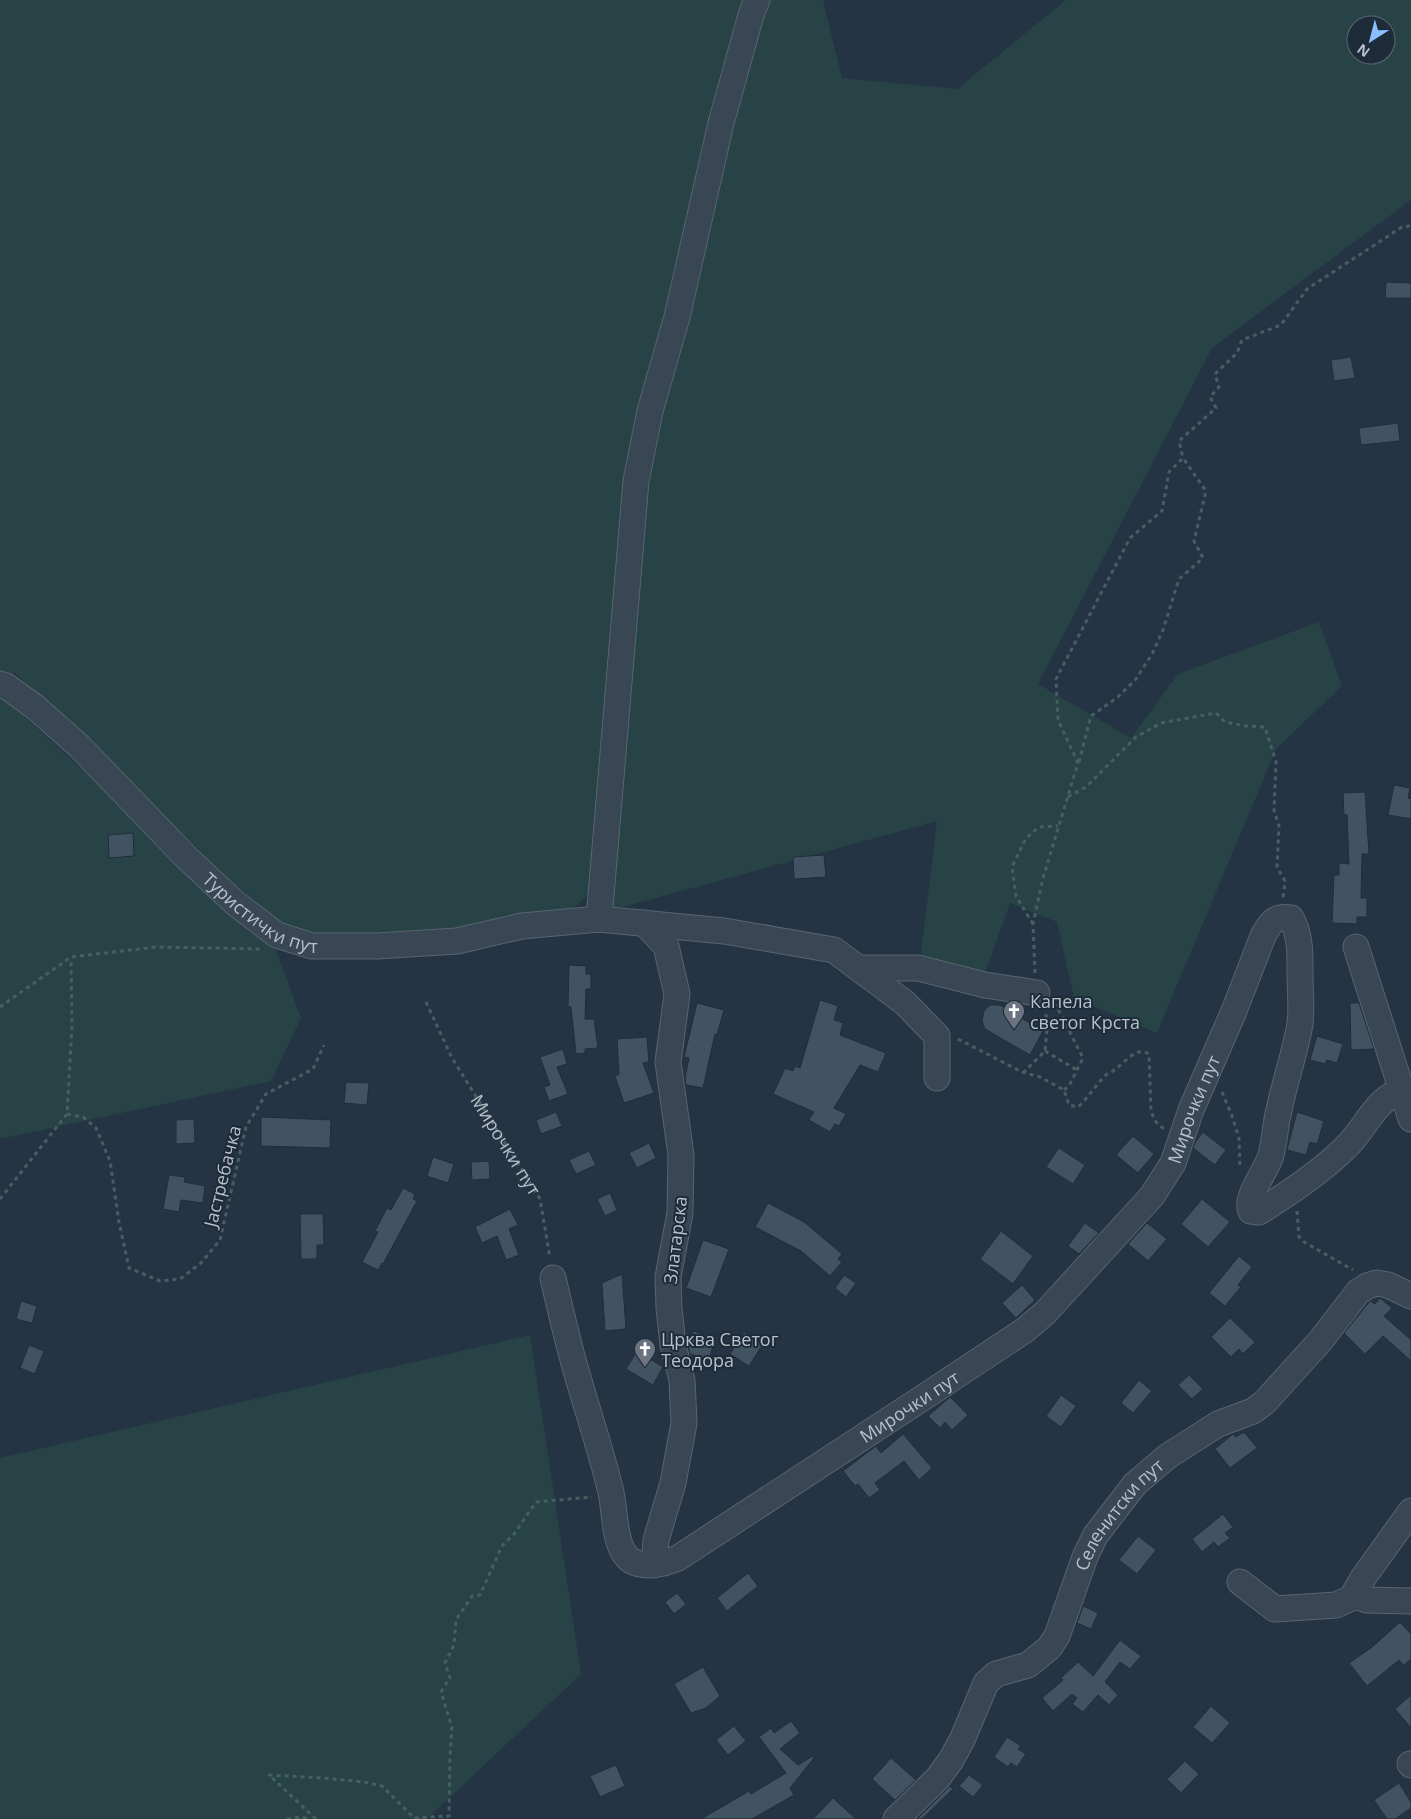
<svg xmlns="http://www.w3.org/2000/svg" width="1411" height="1819" font-family="'Open Sans',sans-serif">
	<style>
		.green { fill: #274345; fill-rule: evenodd }
		.building { fill: #415363; stroke: #202d3b }
		.lines { fill: none; stroke-linecap: round; stroke-linejoin: round }
		.minor-casing { stroke: #586471; stroke-width: 27 }
		.path { stroke: #456061; stroke-width: 3; stroke-dasharray: 4 4; stroke-linecap: butt }
		.minor { stroke: #394653; stroke-width: 25 }
		.labels { text-anchor: middle; dominant-baseline: central; stroke-width: 4; stroke-linejoin: round; paint-order: stroke }
		.street-label { font-size: 18px; fill: #b7c1cd; stroke: #1e2b39 }
		.poi-label { font-size: 18px; fill: #b7c1cd; stroke: #1e2b39; text-anchor: start }
	</style>
	<rect width="100%" height="100%" fill="#253444"/>
	<path class="green" d="M0,0h823l19,78 115,11 109,-89h345v200l-199,148 -174,336 93,54 47,-64 141,-52 23,64 -66,63 -119,284 -83,-35 -17,-76 -47,-19 -26,73 -64,-14 17,-141 -325,89 -16,-21 -25,21 -146,24 -101,2 -43,-13 -50,-42 -217,-209 -14,22 275,253 26,71 -30,63 -271,58zM1356,25h30v30h-30z
		M530,1335l51,339 -154,145h-427v-361z"/>
	<path class="building" d="M1386,282l25,1v15h-26z
		M1351,357l4,21 -21,3 -3,-21z
		M1398,423l2,18 -39,4 -2,-17z
		M1394,785l16,3 -2,10 3,1v20l-23,-4z
		M1365,792l4,62h-7l-1,44h6v19h-10v7l-25,-1 2,-48h5v-12l10,1 -2,-49h-3l-1,-22z
		M133,833l1,23 -25,2 -1,-23z
		M824,855l2,22 -32,2 -1,-22z
		M569,965l17,1v8h5v15h-5l-1,30h9l4,29 -13,1v4l-9,1 -5,-47h-3z
		M820,1000l18,6 -4,14 9,3 -3,12 46,18 -8,19 -18,-7 -26,43 12,6 -7,12 -4,-2 -5,8 -21,-12 5,-8 -41,-18 12,-26 8,3 2,-5 5,2z
		M697,1003l27,7 -7,25 -2,-1 -12,54 -17,-3 -1,-7 4,-20 -5,-1z
		M1350,1003h9l15,46 -23,1z
		M990,1005h10l43,26 -13,24 -45,-26 -3,-8 2,-10z
		M1317,1036l26,8 -6,19 -10,-3 -2,4 -15,-4z
		M647,1037l2,25 -6,1 11,30 -30,10 -9,-27 4,-2 -2,-35z
		M563,1049l4,15 -10,3 11,27 -19,7 -5,-14 6,-2 -10,-28z
		M346,1082l23,1 -2,22 -23,-2z
		M556,1112l6,14 -21,8 -5,-14z
		M1297,1112l27,9 -7,23 -7,-2 -4,13 -19,-5z
		M261,1117l70,3 -1,28 -69,-2z
		M194,1119l1,24 -19,1v-24z
		M1203,1132l23,18 -11,15 -22,-17 3,-7z
		M1133,1136l21,18 -16,19 -22,-18z
		M649,1143l7,15 -19,10 -8,-15z
		M1059,1148l26,17 -12,19 -27,-17z
		M589,1151l7,14 -20,9 -7,-14z
		M433,1157l21,7 -6,19 -21,-7z
		M489,1161l1,18 -18,1 -1,-18z
		M169,1175l16,2 -1,5 21,4 -2,17 -22,-3 -2,12 -16,-3z
		M403,1188l12,6 -2,5 4,2 -34,63 -1,-1 -4,7 -16,-8 16,-30 -3,-1 12,-23 4,2z
		M610,1193l7,17 -12,6 -8,-17z
		M1202,1199l28,23 -22,25 -27,-23z
		M768,1203l36,19 38,32 -4,5 4,3 -12,14 -29,-25 -46,-24z
		M510,1209l8,16 -9,4 10,26 -13,5 -9,-24 -15,7 -7,-16z
		M300,1214h23l1,31h-7v14h-16z
		M1085,1223l14,10 -20,21 -11,-8z
		M1147,1223l20,16 -19,22 -20,-17z
		M1001,1231l32,25 -20,28 -33,-25z
		M703,1240l26,9 -18,48 -25,-9z
		M1239,1256l13,11 -14,18 3,2 -16,19 -16,-13z
		M622,1274l4,55 -21,2 -3,-48z
		M844,1275l12,8 -10,14 -11,-9z
		M1022,1285l13,15 -19,18 -14,-15z
		M1380,1298l12,10 -8,8 27,24v21l-28,-25 -18,18 -21,-21 26,-32 5,3z
		M21,1301l16,5 -5,17 -16,-4z
		M1230,1318l25,24 -12,12 -4,-5 -8,8 -20,-20z
		M693,1331l22,7 -6,22 -19,-6 -2,-7z
		M744,1332l19,12 -14,22 -19,-12z
		M29,1345l15,6 -9,23 -15,-6z
		M637,1351l26,16 -10,18 -27,-16z
		M1189,1375l14,14 -11,10 -14,-14z
		M1139,1380l13,11 -19,22 -12,-10z
		M1061,1395l15,11 -15,21 -15,-11z
		M950,1397l18,18 -16,15 -7,-8 -5,6 -12,-12z
		M1244,1432l13,16 -27,20 -15,-19 18,-15 3,3z
		M903,1434l29,34 -13,12 -15,-19 -29,22 5,7 -11,8 -11,-14 -3,2 -12,-15 33,-25 5,7z
		M1223,1514l10,13 -8,6 5,5 -12,9 -4,-5 -12,10 -10,-13z
		M1138,1536l18,14 -19,24 -18,-14z
		M748,1573l10,13 -31,25 -10,-13z
		M677,1593l9,11 -12,10 -9,-12z
		M1083,1606l15,7 -7,16 -14,-6z
		M1400,1622l11,12v25l-7,6 -5,-5 -32,26 -18,-23 22,-15z
		M1120,1640l21,16 -11,13 -10,-7 -15,20 13,13 -9,10 -11,-10 -15,17 -11,-8 5,-6 -5,-4 -19,17 -11,-13 21,-18 -2,-2 17,-16 15,14z
		M703,1667l17,29 -14,12 -15,5 -17,-29z
		M1411,1695v33l-16,-19z
		M1211,1706l19,17 -18,20 -19,-16z
		M791,1721l9,12 -20,16 18,16 15,-9 1,2 -24,30 4,7 -42,24h-51l48,-28 2,3 35,-21 -27,-36 12,-9 3,5z
		M734,1726l12,15 -18,14 -12,-15z
		M1007,1737l14,9 -3,3 8,5 -9,13 -6,-4 -3,4 -14,-10z
		M891,1758l25,22 -21,20 -23,-21z
		M1185,1761l14,13 -18,19 -14,-14z
		M616,1765l9,21 -25,11 -10,-21z
		M969,1775l14,10 -10,12 -14,-11z
		M1399,1783l12,19v6l-16,11h-8l-13,-19z
		M950,1786l3,3 -31,30h-5z
		M833,1798l23,21h-43z"/>
	<g class="lines">
		<g class="minor-casing">
			<g id="minor">
				<path id="s2" d="M0,684l6,2 29,21 45,40 106,110 49,46 42,32 35,11h65l80,-5 65,-15 77,-7 125,12 110,19 71,53 32,33v42"/>
				<path d="M599,919l37,-438 14,-70 27,-94 44,-194 30,-108 6,-15"/>
				<path d="M644,923l22,23 11,48 -9,68 13,93 -1,58 -12,64 1,31 4,37 9,35 2,43 -11,60 -17,57 -2,25"/>
				<path d="M1356,947l55,172"/>
				<path d="M859,968h59l67,17 52,8"/>
				<path id="s3" d="M553,1278c6,26 12,52 19,78 12,45 28,90 39,136 4,19 3,51 16,65 12,13 37,7 51,1l246,-161 101,-67 20,-17 107,-117 21,-33 18,-53 43,-99 29,-75c7,-13 12,-21 28,-18 10,18 9,36 9,56 0,16 2,34 0,50 -5,29 -15,57 -21,86 -4,15 -4,30 -8,45 -4,15 -27,43 -20,56l8,1c29,-18 62,-40 86,-64 21,-19 29,-49 58,-58"/>
				<path d="M1411,1511l-48,67 -8,14 1,4 11,4 44,1"/>
				<path d="M1240,1582l35,27 61,-4 20,-9"/>
				<path d="M1410,1764l1,1"/>
				<path id="s4" d="M896,1819l42,-41 13,-18 11,-20 24,-57 10,-9 32,-9 21,-17 8,-12 28,-79 10,-21 40,-52 33,-28 50,-32 35,-13 12,-9 56,-62 37,-48 9,-6 10,-3 11,2 23,11"/>
			</g>
		</g>
		<g class="path">
			<path d="M1079,762l12,-46 27,-19 18,-18 16,-25 11,-24 16,-51 24,-21 -9,-17 12,-50 -23,-33"/>
			<path d="M1068,797l18,-10 50,-50 25,-14 55,-10 9,9 21,4 19,1 11,35 -2,48 5,16 -2,41 8,14 -2,17"/>
			<path d="M1033,924l-17,-28 -4,-29 14,-29 13,-11 19,-1"/>
			<path d="M1035,973l-2,-49 10,-46 35,-115 -20,-43 -2,-41 74,-141 32,-27 7,-39 14,-14 -4,-17 37,-33 -6,-11 9,-10 -4,-13 22,-21 5,-13 39,-15 26,-36 95,-62 9,-1"/>
			<path id="s1" d="M426,1002l26,56 88,141 10,59"/>
			<path d="M1053,1004l4,3 26,51 -14,28 -5,4"/>
			<path d="M0,1007l71,-50 85,-10 106,2"/>
			<path d="M958,1039l64,33 18,5 24,13 5,15 9,2c11,-10 18,-23 29,-33 3,-2 7,-3 10,-6 9,-7 20,-22 32,-14l2,58 5,10 8,7"/>
			<path d="M1045,1051l32,19"/>
			<path d="M1023,1073l22,-22 2,-21 -1,-18"/>
			<path d="M1222,1092l10,24 7,22 1,30"/>
			<path d="M67,1114l16,3 13,11 14,33 9,61 10,46 31,13 20,-2 21,-16 19,-23 26,-113 20,-33 47,-25 11,-24"/>
			<path d="M0,1199l67,-85 5,-88 -1,-68"/>
			<path d="M1297,1211l2,26 5,5 49,28"/>
			<path d="M287,1819l14,-2 7,2"/>
			<path d="M316,1819l-47,-44 54,3 41,4 18,4 32,32 35,-2 1,-60 2,-29 -11,-35 9,-14 -5,-15 9,-18 2,-25 16,-24 8,-1 22,-49 12,-12 22,-32 56,-5"/>
		</g>
		<use href="#minor" class="minor"/>
	</g>
	<defs>
		<g id="church-pin" transform="scale(1.125)"><path d="M0 17L-7.5 6A9.5 9.5 0 1 1 7.5 6Z" fill="#6b7280" stroke="#1e2b39"/><path d="M-1.2-6h2.4v3.5h3.3v2.4h-3.3V6h-2.4V-.1h-3.3v-2.4h3.3Z" fill="#fff"/></g>
	</defs>
	<g fill-rule="evenodd">
		<use href="#church-pin" x="1014" y="1011"/>
		<use href="#church-pin" x="645" y="1349"/>
	</g>
	<g class="labels">
		<g class="street-label">
			<text stroke="none"><textPath href="#s2" startOffset="350">Туристички пут</textPath></text>
			<text stroke="none"><textPath href="#s3" startOffset="1040">Мирочки пут</textPath></text>
			<text stroke="none"><textPath href="#s1" startOffset="164">Мирочки пут</textPath></text>
			<text transform="translate(222 1176) rotate(-76)">Јастребачка</text>
			<text transform="translate(675 1240) rotate(-83)">Златарска</text>
			<text stroke="none"><textPath href="#s3" startOffset="620">Мирочки пут</textPath></text>
			<text stroke="none"><textPath href="#s4" startOffset="392">Селенитски пут</textPath></text>
		</g>
		<g class="poi-label">
			<text x="1030" y="1001">Капела<tspan x="1030" dy="21">светог Крста</tspan></text>
			<text x="661" y="1339">Црква Светог<tspan x="661" dy="21">Теодора</tspan></text>
		</g>
	</g>
	<g transform="translate(1371 40) rotate(216)"><circle r="24" fill="#1e2b39" stroke="#5b6774"/>
	<path d="M0-4L9 19L0 12L-9 19Z" fill="#8abfff"/>
	<text y="-8" font-size="14" font-weight="bold" text-anchor="middle" fill="#b7c1cd">N</text>
	</g>
</svg>
